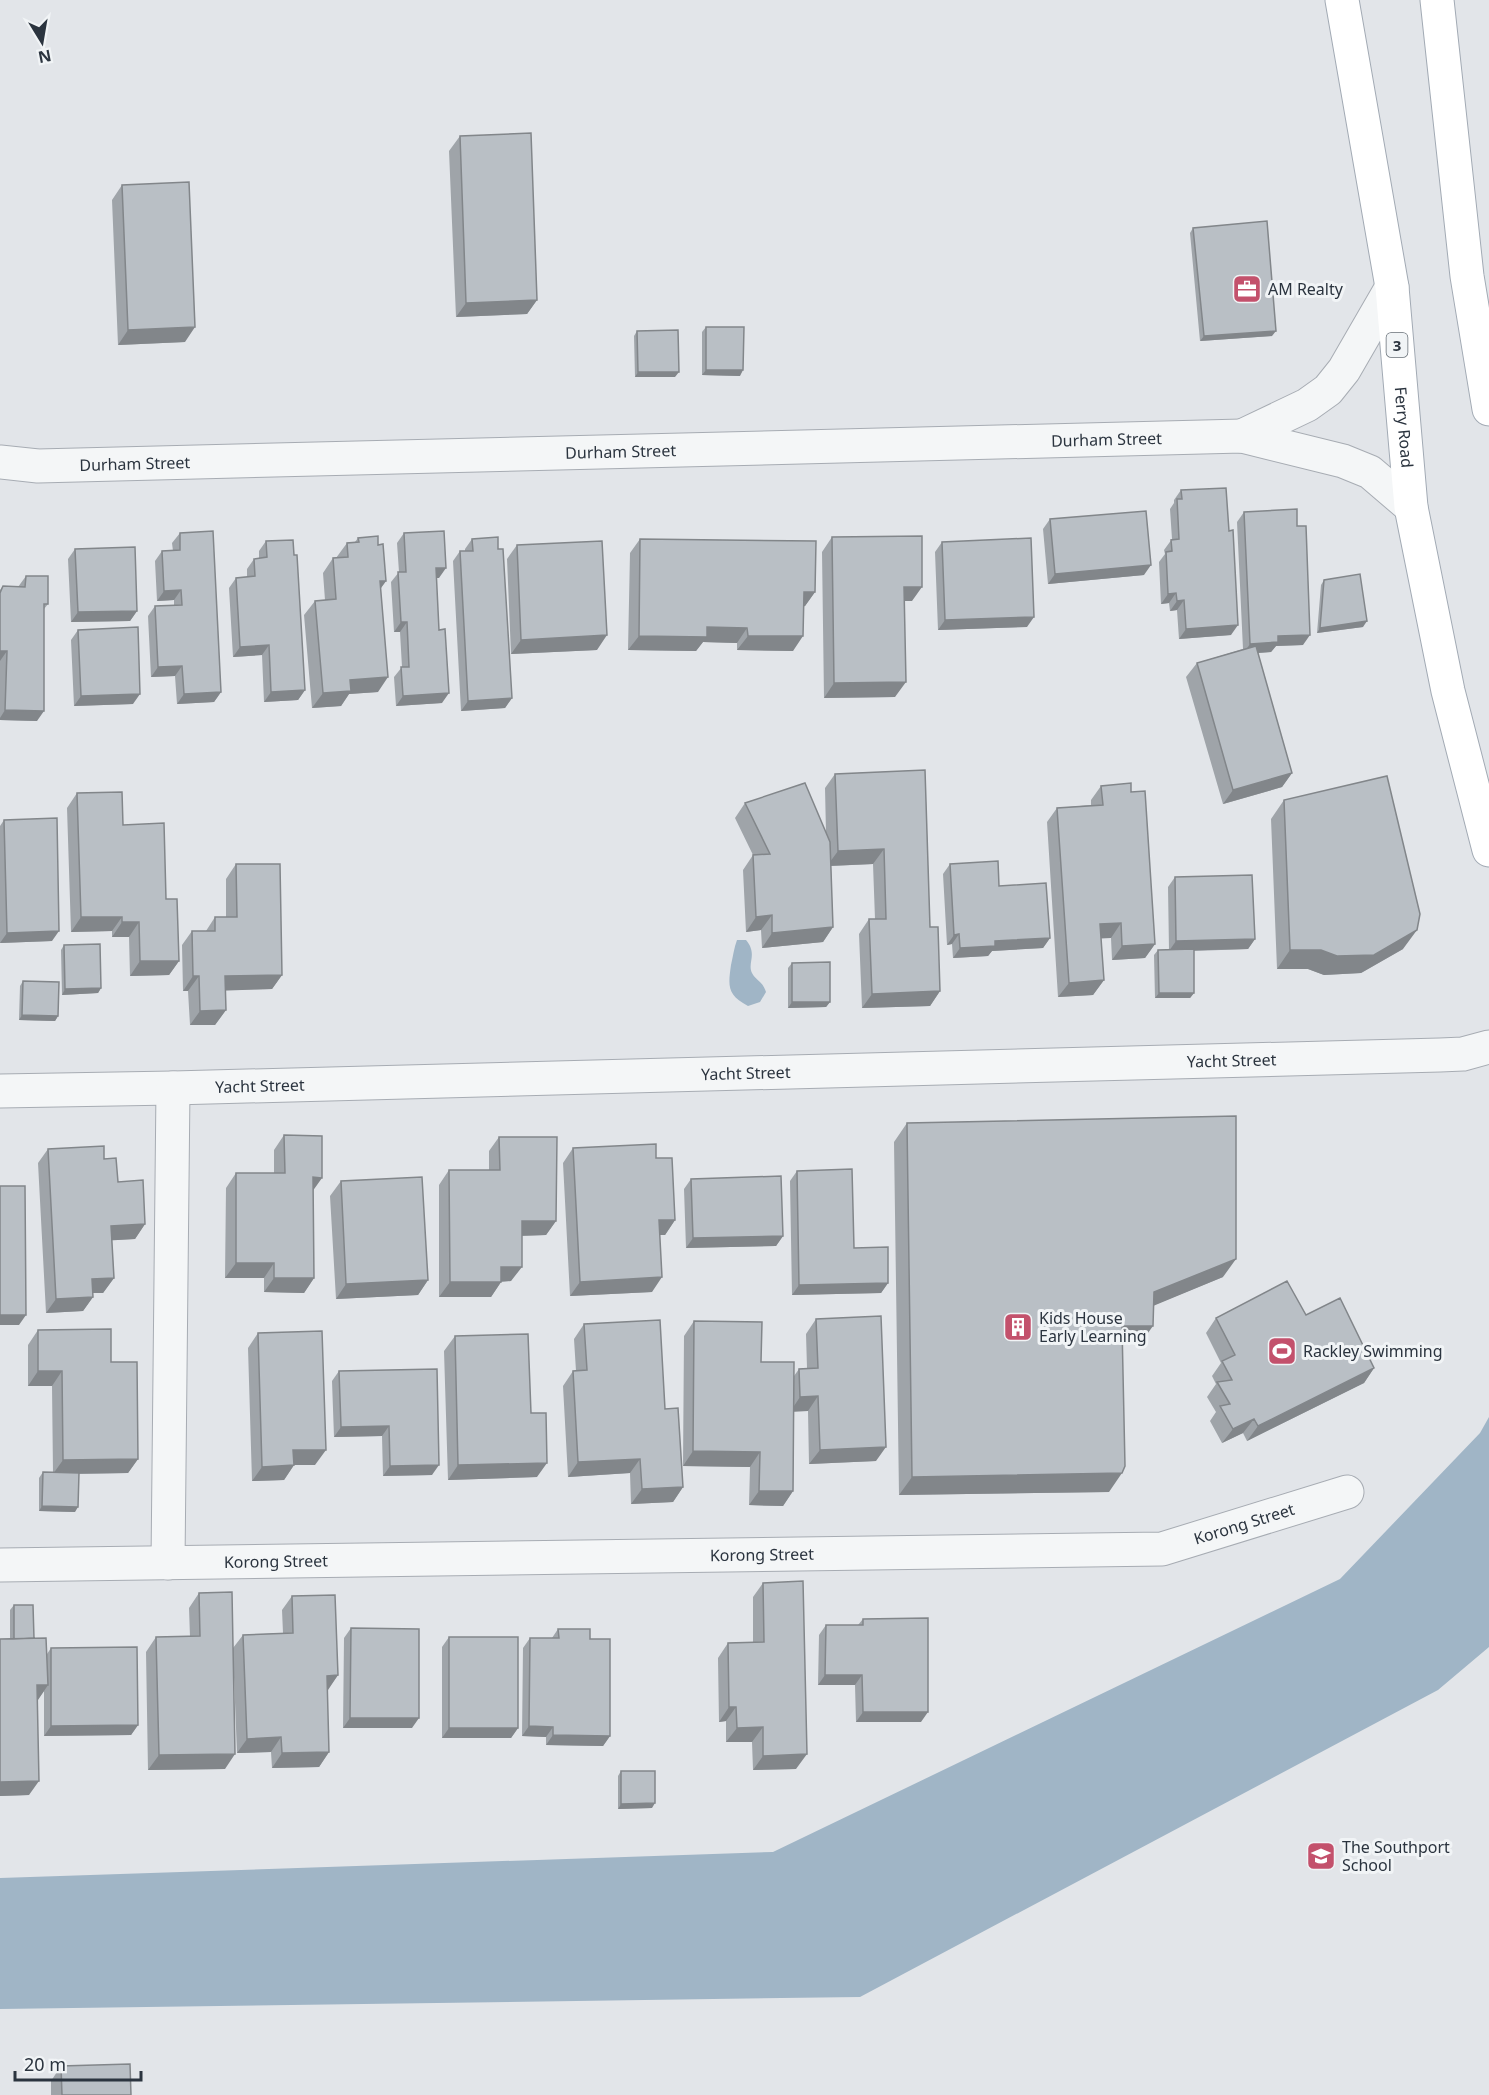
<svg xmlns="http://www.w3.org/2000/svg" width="1489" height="2095" font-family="'Noto Sans',sans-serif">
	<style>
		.water { fill: #a0b5c6 }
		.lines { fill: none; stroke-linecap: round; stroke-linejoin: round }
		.minor-casing { stroke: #a7acb3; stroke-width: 35 }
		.primary-casing { stroke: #a2aab4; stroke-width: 35 }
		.minor { stroke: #f4f6f7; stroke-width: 33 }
		.primary { stroke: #fff; stroke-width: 33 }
		.wall { fill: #9fa4a9 }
		.shaded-wall { fill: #82868a }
		.building { fill: #b9bfc5; stroke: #82868a; stroke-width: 1.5 }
		.labels { text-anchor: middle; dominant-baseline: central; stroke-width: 6; stroke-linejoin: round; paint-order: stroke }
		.shield { fill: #f1f4f6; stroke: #666e76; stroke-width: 1.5 }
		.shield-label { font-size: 15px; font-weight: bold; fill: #2b343f }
		.poi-label { font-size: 16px; fill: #2b343f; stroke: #f1f4f6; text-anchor: start }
		.street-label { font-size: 16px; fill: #2b343f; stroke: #f1f4f6 }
	</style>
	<rect width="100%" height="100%" fill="#e2e5e9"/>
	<path class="water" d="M737,940h9c12,14 1,23 6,33 4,8 10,7 14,19l-6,10 -12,4c-21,-11 -20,-20 -17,-41 2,-9 3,-17 6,-25z
		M1489,1417v230l-51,43 -578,307 -860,12v-131l773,-26 567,-273 140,-146z"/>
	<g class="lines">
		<g class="minor-casing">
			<g id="minor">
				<path d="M1242,436l65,-31 21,-15 16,-20 48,-83"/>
				<path id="s1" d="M0,462l38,4 1204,-30 101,25 27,11 41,35"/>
				<path id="s2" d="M0,1091l173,-3 1267,-33 23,-1 26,-7"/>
				<path d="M168,1563l5,-475"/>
				<path id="s3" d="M0,1565l1162,-16 185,-57"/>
			</g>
		</g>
		<g class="primary-casing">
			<g id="primary">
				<path id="s4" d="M1342,0l50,287 19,220 37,184 41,159"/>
				<path d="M1437,0l30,276 22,133"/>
			</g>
		</g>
		<use href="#minor" class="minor"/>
		<use href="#primary" class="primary"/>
	</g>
	<path class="wall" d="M460,136l77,164 -10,14 -71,3 -7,-166z
		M122,185l63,157 -67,3 -6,-145z
		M1193,228l79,108 -72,5 -10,-108z
		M706,327l34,49 -38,-1v-43z
		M637,331l38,46h-40l-1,-41z
		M1181,490l50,145 -52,4 -2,-29 -7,1 -1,-8 -8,1 -2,-42 6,-8 -1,-4 8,-11 -2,-30 4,-6v-3z
		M1244,512l53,14 6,119 -27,1 -5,6 -13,1 34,120 -10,14 -59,17 -37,-127 11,-14 46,-14 -6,-127z
		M1050,519l94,56 -96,9 -5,-55z
		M180,533l41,159 -7,10 -37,2 -2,-28 -24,1 -3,-61 7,-10h19v-6l-17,1 -2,-40 7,-10h11l-1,-8z
		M404,533l35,45h-3l6,125 -46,3 -2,-29 8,-10 -2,-35h-6l-3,-50 8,-10 -2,-29z
		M832,537l80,64h-8l-9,96 -71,1 -2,-146z
		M358,538l20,7 8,36 -5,7 -3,104 -29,2 -8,12 -29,2 -8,-93 11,-14 10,-1 -2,-27 10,-15h3l11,-15 8,-1z
		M472,539l26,10 14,149 -7,10 -44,3 -8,-150 7,-10h5v-2z
		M640,539l175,53 -10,14 -2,1 -10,44 -56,-1v-7l-34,-1 -7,9 -68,-1 2,-97z
		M266,541l39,149 -7,10 -34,2 -2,-47 -29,2 -4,-69 7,-10 11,-1v-8l7,-10 5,-1v-7z
		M942,542l85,85 -89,3 -3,-78z
		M517,545l80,105 -86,4 -4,-95z
		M75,549l62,62 -7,10 -59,1 -3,-63z
		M26,576l22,28 -4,5 -7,112 -37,-1v-130l3,-4 15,1z
		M1324,580l39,47 -46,6 4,-48z
		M78,630l55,74 -59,2 -3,-66z
		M925,770l5,157 10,64 -10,15 -68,2 -3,-74 10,-15h6l-2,-55 -42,2 2,61 -10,15 -61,6 -1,-18 -15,2 -3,-62 10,-15 -18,-37 10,-15 81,30 -1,-45 10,-14z
		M1101,786l30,6 24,152 -10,14 -33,2 -1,-22h-10l3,42 -11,15 -35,2 -11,-175 10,-14 34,-3v-5z
		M77,793l46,32 43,74 13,62 -10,14 -39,1 -1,-39h-17v-6l-41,1 -4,-124z
		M1284,800l119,149 -42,24 -37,2 -16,-6h-31l-6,-150z
		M4,820l48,121 -52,2v-117z
		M236,864l46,111 -10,14 -47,1 1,20 -11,15h-25l-2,-34h-5l-1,-46 10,-14h14l9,-14h11v-38z
		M950,864l49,22 51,52 -7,10 -51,3 -4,5 -35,2 -1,-14 -5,1 -4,-71z
		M1175,877l80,62 -7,10 -54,2v42l-4,5h-35l-1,-43 4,-5h11l-1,-63z
		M64,945l37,43 -3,5 -36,2 -1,-45z
		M792,963l38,39 -4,5 -38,1v-40z
		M23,981l35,35 -3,5 -36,-1 1,-34z
		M907,1123l316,154 -69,28 -14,39h-18l-13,148 -210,3 -5,-353z
		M284,1135l29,55 1,88 -10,15 -40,-1v-14h-39l1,-90 10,-15h38v-23z
		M499,1137l57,84 -10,14 -24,1 -11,45 -10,1 -10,15h-52v-112l10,-15h40v-19z
		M573,1148l83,10 19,62 -10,15h-5l-8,57 -82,4 -7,-133z
		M48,1149l56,10 41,65 -10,15 -23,1 2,38 -11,15h-10v4l-10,14 -37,2 -8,-150z
		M797,1171l57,77 34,35 -7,10 -89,2 -2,-114z
		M691,1179l92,57 -7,10 -90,2 -2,-59z
		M341,1181l87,99 -10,15 -82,4 -6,-103z
		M1306,1315l68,53 -10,15 -117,58 -4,-8 -21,10 -12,-22 6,-9 -9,-15 9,-13 -4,-8 9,-13 -15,-30 10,-15z
		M816,1319l60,142 -67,3 -1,-53h-14l-1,80 -10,15 -34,-1 1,-38 -67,-1 1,-130 10,-15 67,41 33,14 5,-7 8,-1 -1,-34z
		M584,1324l81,85 18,78 -10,15 -42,2 -1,-31 -62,4 -5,-91 10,-15h3l-2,-32z
		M38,1330l73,32 27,97 -10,14 -49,1 -4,38 -36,-1v-33l4,-6 10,1 -1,-87h-24v-41z
		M258,1333l57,132h-21l-10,15 -32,1 -4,-133z
		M455,1336l76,77 6,64 -89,3 -4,-129z
		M437,1369l-5,106 -49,1 -1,-40 -48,1 -2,-56 7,-10z
		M763,1583l33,186 -43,1 -1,-28h-26v-21l-7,1 -1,-64 10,-15 25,-1v-45z
		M199,1593l34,55 10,-13 40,-2 -1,-23 10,-14 46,79 -11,15 2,62 -10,15 -47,1 -1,-16 -34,1 -3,-76 -9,92 -77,1 -2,-118 10,-15h34l-1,-29z
		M14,1605l20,33 13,16 4,-6 87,77 -7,10 -87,1v-45l-7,9 -8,95 -29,1v-157h10v-29z
		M863,1619l58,103h-65l-1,-37h-37l1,-50 7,-10h32z
		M351,1628l61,100h-69l1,-90z
		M558,1629l32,10 20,97 -7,10 -57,-1v-8l-24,-1 1,-88 7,-10h22z
		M449,1637l69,91 -7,10h-69v-91z
		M621,1771l31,37 -34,1v-33z
		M61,2066l70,29h-80v-14z"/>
	<path class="shaded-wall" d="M537,300l-10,14 -71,3 10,-14z
		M195,327l-10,15 -67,3 10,-15z
		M1276,331l-4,5 -72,5 4,-5z
		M706,370h37l-3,6 -38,-1z
		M638,372h41l-4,5h-40z
		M1151,565l-7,10 -96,9 7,-10z
		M436,568h10l-7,10h-10z
		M380,581h6l-11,15z
		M904,587h18l-10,14h-18z
		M181,590l-7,10 -17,1 7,-10z
		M804,592h11l-10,14 -11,1z
		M1176,593l-7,10 -8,1 7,-10z
		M1184,600l-7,10 -7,1 7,-10z
		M137,611l-7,10 -59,1 7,-10z
		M1034,617l-7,10 -89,3 7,-10z
		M1367,621l-4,6 -46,6 3,-5z
		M401,622h6l-7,10h-6z
		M1238,625l-7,10 -52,4 7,-10z
		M707,627l40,1 -10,15 -34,-1 -7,9 -68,-1 11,-14z
		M607,635l-10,15 -86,4 10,-14z
		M1310,635l-7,10 -27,1 -5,6 -28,2 7,-10 28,-8z
		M748,636h55l-10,15 -56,-1z
		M269,645l-7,10 -29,2 7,-10z
		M0,651h7l-7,10z
		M182,666l-7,10 -24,1 7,-10z
		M388,677l-10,15 -29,2 -8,12 -29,2 11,-15 27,-13z
		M906,682l-11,15 -71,1 10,-15z
		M305,690l-7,10 -34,2 7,-10z
		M221,692l-7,10 -37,2 7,-10z
		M449,693l-7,10 -46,3 7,-10z
		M140,694l-7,10 -59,2 7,-10z
		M512,698l-7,10 -44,3 7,-10z
		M5,710l39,1 -7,10 -37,-1v-2z
		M1292,773l-10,14 -59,17 10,-14z
		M884,849l-11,15 -46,2 11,-15z
		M772,915l-11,15 -15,2 10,-15z
		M81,917h41l-10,14 -41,1z
		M122,922h17l-10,15h-17z
		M1121,923l-10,15 -21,1 10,-15z
		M833,927l-10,15 -61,6 10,-15z
		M1417,930l-14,19 -42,24 -37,2 -16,-6h-31l13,-19z
		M59,931l-7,10 -52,2 7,-10z
		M959,934l-7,10 -5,1 7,-10z
		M1050,938l-7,10 -51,3 -4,5 -35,2 7,-10 35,-7z
		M1255,939l-7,10 -79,2 7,-10z
		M1155,944l-10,14 -33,2 10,-14z
		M140,961h39l-10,14 -39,1z
		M282,975l-10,14 -58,2 11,-15z
		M193,976h6l-11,15h-5z
		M1104,980l-11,15 -35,2 11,-14z
		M101,988l-3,5 -36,2 3,-6z
		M940,991l-10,15 -68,2 10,-14z
		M1159,993h35l-4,5h-35z
		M792,1002h38l-4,5 -38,1z
		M226,1010l-11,15h-25l10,-14z
		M22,1015l36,1 -3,5 -36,-1z
		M313,1177l9,1 -10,14z
		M659,1220h16l-10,15h-16z
		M522,1221h34l-10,14 -35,1z
		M145,1224l-10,15 -34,2 10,-15z
		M783,1236l-7,10 -90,2 7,-10z
		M1236,1259l-13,18 -82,34 13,-19z
		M236,1263h38l-10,15h-39z
		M501,1267h21l-11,14 -20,1z
		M662,1277l-10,15 -82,4 10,-14z
		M114,1278l-11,15h-21l10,-14z
		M274,1278h40l-10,15 -40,-1z
		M428,1280l-10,15 -82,4 10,-15z
		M450,1282h51l-10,15h-52z
		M888,1283l-7,10 -89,2 7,-10z
		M93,1297l-10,14 -37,2 10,-14z
		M0,1315h26l-7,10h-19z
		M1122,1326h31l-13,18 -31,1z
		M1374,1368l-10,15 -117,58 11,-15z
		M38,1371h24l-10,15h-24z
		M818,1396l-10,15 -18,1 10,-15z
		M1254,1419l-11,14 -21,10 11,-14z
		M389,1426l-7,10 -48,1 7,-10z
		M886,1447l-10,14 -67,3 11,-14z
		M293,1450h33l-11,15h-32z
		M693,1451l67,1 -10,15 -67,-1z
		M138,1459l-10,14 -75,1 10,-14z
		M640,1459l-10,14 -62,4 10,-15z
		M547,1463l-10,14 -89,3 10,-15z
		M294,1465l-10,15 -32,1 10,-14z
		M439,1465l-7,10 -49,1 7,-10z
		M1122,1473l-13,19 -210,3 13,-18z
		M683,1487l-10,15 -42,2 11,-15z
		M759,1491h34l-10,15 -34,-1z
		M42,1506l36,1 -3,5 -36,-1z
		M338,1675l-10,15 -12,1 11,-15z
		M825,1675h37l-7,10h-37z
		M37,1685h11l-10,15h-12z
		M729,1707h7l-10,14 -7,1z
		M863,1712h65l-7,10h-65z
		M350,1718h69l-7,10h-69z
		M138,1725l-7,10 -87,1 7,-10z
		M529,1726l24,1 -7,10 -24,-1z
		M763,1727l-11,15h-26l11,-14z
		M449,1728h69l-7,10h-69z
		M553,1735l57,1 -7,10 -57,-1z
		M281,1737l-10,15 -34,1 10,-14z
		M329,1752l-10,15 -47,1 10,-15z
		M235,1754l-10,15 -77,1 11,-15z
		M807,1754l-11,15 -43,1 10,-14z
		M39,1781l-10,14 -29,1v-14z
		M655,1803l-3,5 -34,1 3,-5z"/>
	<path class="building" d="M531,133l6,167 -71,3 -6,-167z
		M189,182l6,145 -67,3 -6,-145z
		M1267,221l9,110 -72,5 -11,-108z
		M706,327h38l-1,43h-37z
		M678,330l1,42h-41l-1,-41z
		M1226,488l3,43 4,-1 5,95 -52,4 -2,-29 -7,1 -1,-8 -8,1 -2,-42 6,-1 -1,-11 8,-1 -2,-40h5l-1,-9z
		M1297,509v17h9l4,109 -32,1v6l-28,2 -6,-132z
		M1146,511l5,54 -96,9 -5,-55z
		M213,531l8,161 -37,2 -2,-28 -24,1 -3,-61 27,-1 -1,-15 -17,1 -2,-40 18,-1v-17z
		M444,531l2,37h-10l3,62 6,-1 4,64 -46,3 -2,-29h8l-2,-45h-6l-3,-50h8l-2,-39z
		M378,536v9l5,-1 3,37h-6l8,96 -38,3 1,11 -28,2 -8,-92 21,-2 -3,-41 15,-1 -1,-14 12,-1 -1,-4z
		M922,536v51h-18l2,95 -72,1 -2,-146z
		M498,537v12h5l9,149 -44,3 -8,-150h13l-1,-12z
		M1031,538l3,79 -89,3 -3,-78z
		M640,539l176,2 -1,51h-11l-1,44h-55l-1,-8 -40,-1v10l-68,-1z
		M293,540l1,15h3l8,135 -34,2 -2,-47 -29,2 -4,-69 19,-2 -1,-17 13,-2 -1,-16z
		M602,541l5,94 -86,5 -4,-95z
		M135,547l2,64 -59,1 -3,-63z
		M1360,574l7,47 -47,7 4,-48z
		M26,576h22v28h-4v107l-39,-1 2,-59h-7v-58l3,-7 22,1z
		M138,627l2,67 -59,2 -3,-66z
		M1256,646l36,127 -59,17 -36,-127z
		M925,770l5,157h8l2,64 -68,3 -3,-75h17l-2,-70 -46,2 -3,-77z
		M1387,776l33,138 -3,16 -43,25 -37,1 -16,-6h-31l-6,-150z
		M805,783l25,59 3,85 -61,6v-18l-16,2 -3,-62 17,-1 -25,-51z
		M1131,783v9l14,-1 10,153 -33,2 -1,-23 -21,1 4,56 -35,3 -12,-175 46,-3 -2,-19z
		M122,792l1,33 41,-2 2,76h11l2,62h-39l-1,-39h-17v-5h-41l-4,-124z
		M57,818l2,113 -52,2 -3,-113z
		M998,861l1,25 47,-3 4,55 -55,3v5l-35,2 -1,-14 -5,1 -4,-71z
		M236,864h44l2,111 -57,1 1,34 -26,1 -1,-35h-6l-1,-45h23v-14h22z
		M1252,875l3,64 -79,2 -1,-64z
		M100,944l1,44 -36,1 -1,-44z
		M1194,949v44h-35l-1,-43z
		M830,962v40h-38v-39z
		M23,981l36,1 -1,34 -36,-1z
		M1236,1116v143l-82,33 -1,34h-31l3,140 -3,7 -210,4 -5,-354z
		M284,1135l38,1v42l-9,-1 1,101h-40v-15h-38v-90h49z
		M499,1137h58l-1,84h-34v46h-21v15h-51l-1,-112h51z
		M656,1144v14h16l3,62h-16l3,57 -82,5 -7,-134z
		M104,1146v13l12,-1 2,24 25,-2 2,44 -34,2 3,52 -22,1 1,18 -37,2 -8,-150z
		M852,1169l2,79 34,-1v36l-89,2 -2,-114z
		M781,1176l2,60 -90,2 -2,-59z
		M422,1177l6,103 -82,4 -5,-103z
		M0,1186h25l1,129h-26z
		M1287,1281l19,34 34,-17 34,70 -116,58 -4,-7 -21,10 -13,-23 10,-2 -13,-22 15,-2 -10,-19 13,-6 -19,-37z
		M881,1316l5,131 -66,3 -2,-54 -18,1 -1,-28 19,-1 -2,-49z
		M660,1320l5,89 13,-1 5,79 -41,2 -2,-30 -62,3 -5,-91 14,-1 -3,-46z
		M694,1321l68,1 -1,40h33l-1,129h-34l1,-39 -67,-1z
		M111,1329v33h26l1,97 -75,1 -1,-89h-24v-41z
		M322,1331l4,119h-33l1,15 -32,2 -4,-134z
		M528,1334l3,79h15l1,50 -89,2 -3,-129z
		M437,1369l2,96 -49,1 -1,-40 -48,1 -2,-56z
		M43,1472l36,1 -1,34 -36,-1z
		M803,1581l4,173 -44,2v-29l-26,1 -1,-21h-7l-1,-64 36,-1 -1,-59z
		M232,1592l3,162 -76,1 -3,-118 44,-1 -1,-43z
		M335,1595l3,80 -11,1 2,76 -47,1 -1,-16 -34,2 -4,-104 50,-2 -1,-37z
		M14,1605h19l1,33 -20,1z
		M928,1618v94h-65l-1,-37h-37l1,-50h37v-6z
		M351,1628l68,1v89h-69z
		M558,1629h32v10h20v97l-57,-1v-8l-24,-1 1,-88h29z
		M449,1637h69v91h-69z
		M46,1638l2,47h-11l2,96 -39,1v-143z
		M137,1647l1,78 -87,1v-78z
		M621,1771h34v32l-34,1z
		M130,2064l1,31h-69l-1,-29z"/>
	<defs>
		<g id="office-square" transform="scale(1.5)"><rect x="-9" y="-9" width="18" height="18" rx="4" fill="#c3516c" stroke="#f1f4f6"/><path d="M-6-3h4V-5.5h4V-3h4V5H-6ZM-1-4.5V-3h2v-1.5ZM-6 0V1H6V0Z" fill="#fff"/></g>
		<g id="building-square" transform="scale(1.5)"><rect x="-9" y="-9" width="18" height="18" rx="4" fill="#c3516c" stroke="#f1f4f6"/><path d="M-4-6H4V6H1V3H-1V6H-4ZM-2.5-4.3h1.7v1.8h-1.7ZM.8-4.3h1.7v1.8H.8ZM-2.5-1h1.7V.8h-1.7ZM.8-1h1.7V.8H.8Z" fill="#fff"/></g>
		<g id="stadium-square" transform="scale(1.5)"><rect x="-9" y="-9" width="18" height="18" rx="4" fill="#c3516c" stroke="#f1f4f6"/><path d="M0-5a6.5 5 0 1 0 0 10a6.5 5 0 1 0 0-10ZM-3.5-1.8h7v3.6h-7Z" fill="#fff"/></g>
		<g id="school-square" transform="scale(1.5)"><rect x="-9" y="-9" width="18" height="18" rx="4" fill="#c3516c" stroke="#f1f4f6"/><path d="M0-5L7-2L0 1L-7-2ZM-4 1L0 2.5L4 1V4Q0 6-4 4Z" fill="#fff"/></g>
	</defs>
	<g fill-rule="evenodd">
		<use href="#office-square" x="1247" y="289"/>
		<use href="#building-square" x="1018" y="1327"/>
		<use href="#stadium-square" x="1282" y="1351"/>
		<use href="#school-square" x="1321" y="1856"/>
	</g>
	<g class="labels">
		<rect class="shield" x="1386.5" y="333" width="21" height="24" rx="4.5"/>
		<g class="shield-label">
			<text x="1397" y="345">3</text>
		</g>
		<g class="poi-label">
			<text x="1268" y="289">AM Realty</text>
			<text x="1039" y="1318">Kids House<tspan x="1039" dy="18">Early Learning</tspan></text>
			<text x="1303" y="1351">Rackley Swimming</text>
			<text x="1342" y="1847">The Southport<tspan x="1342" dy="18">School</tspan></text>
		</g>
		<g class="street-label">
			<text stroke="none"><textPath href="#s4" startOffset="432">Ferry Road</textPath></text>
			<text stroke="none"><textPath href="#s1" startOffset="1107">Durham Street</textPath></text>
			<text stroke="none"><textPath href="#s1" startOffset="621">Durham Street</textPath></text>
			<text stroke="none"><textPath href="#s1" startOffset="135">Durham Street</textPath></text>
			<text stroke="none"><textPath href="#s2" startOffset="1232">Yacht Street</textPath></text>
			<text stroke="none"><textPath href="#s2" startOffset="746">Yacht Street</textPath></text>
			<text stroke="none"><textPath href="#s2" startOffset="260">Yacht Street</textPath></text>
			<text stroke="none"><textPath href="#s3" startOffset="1248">Korong Street</textPath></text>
			<text stroke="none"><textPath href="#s3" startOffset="762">Korong Street</textPath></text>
			<text stroke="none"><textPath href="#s3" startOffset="276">Korong Street</textPath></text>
		</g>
	</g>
	<g transform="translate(42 42) rotate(169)" stroke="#f1f4f6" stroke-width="4.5" paint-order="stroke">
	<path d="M0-4.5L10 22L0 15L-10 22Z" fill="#2b343f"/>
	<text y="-9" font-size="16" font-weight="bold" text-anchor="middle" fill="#2b343f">N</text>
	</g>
	<path d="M15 2071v9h126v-9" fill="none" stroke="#2b343f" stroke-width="3"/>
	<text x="24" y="2071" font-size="18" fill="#2b343f" stroke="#f1f4f6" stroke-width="4.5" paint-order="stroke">20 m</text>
</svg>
